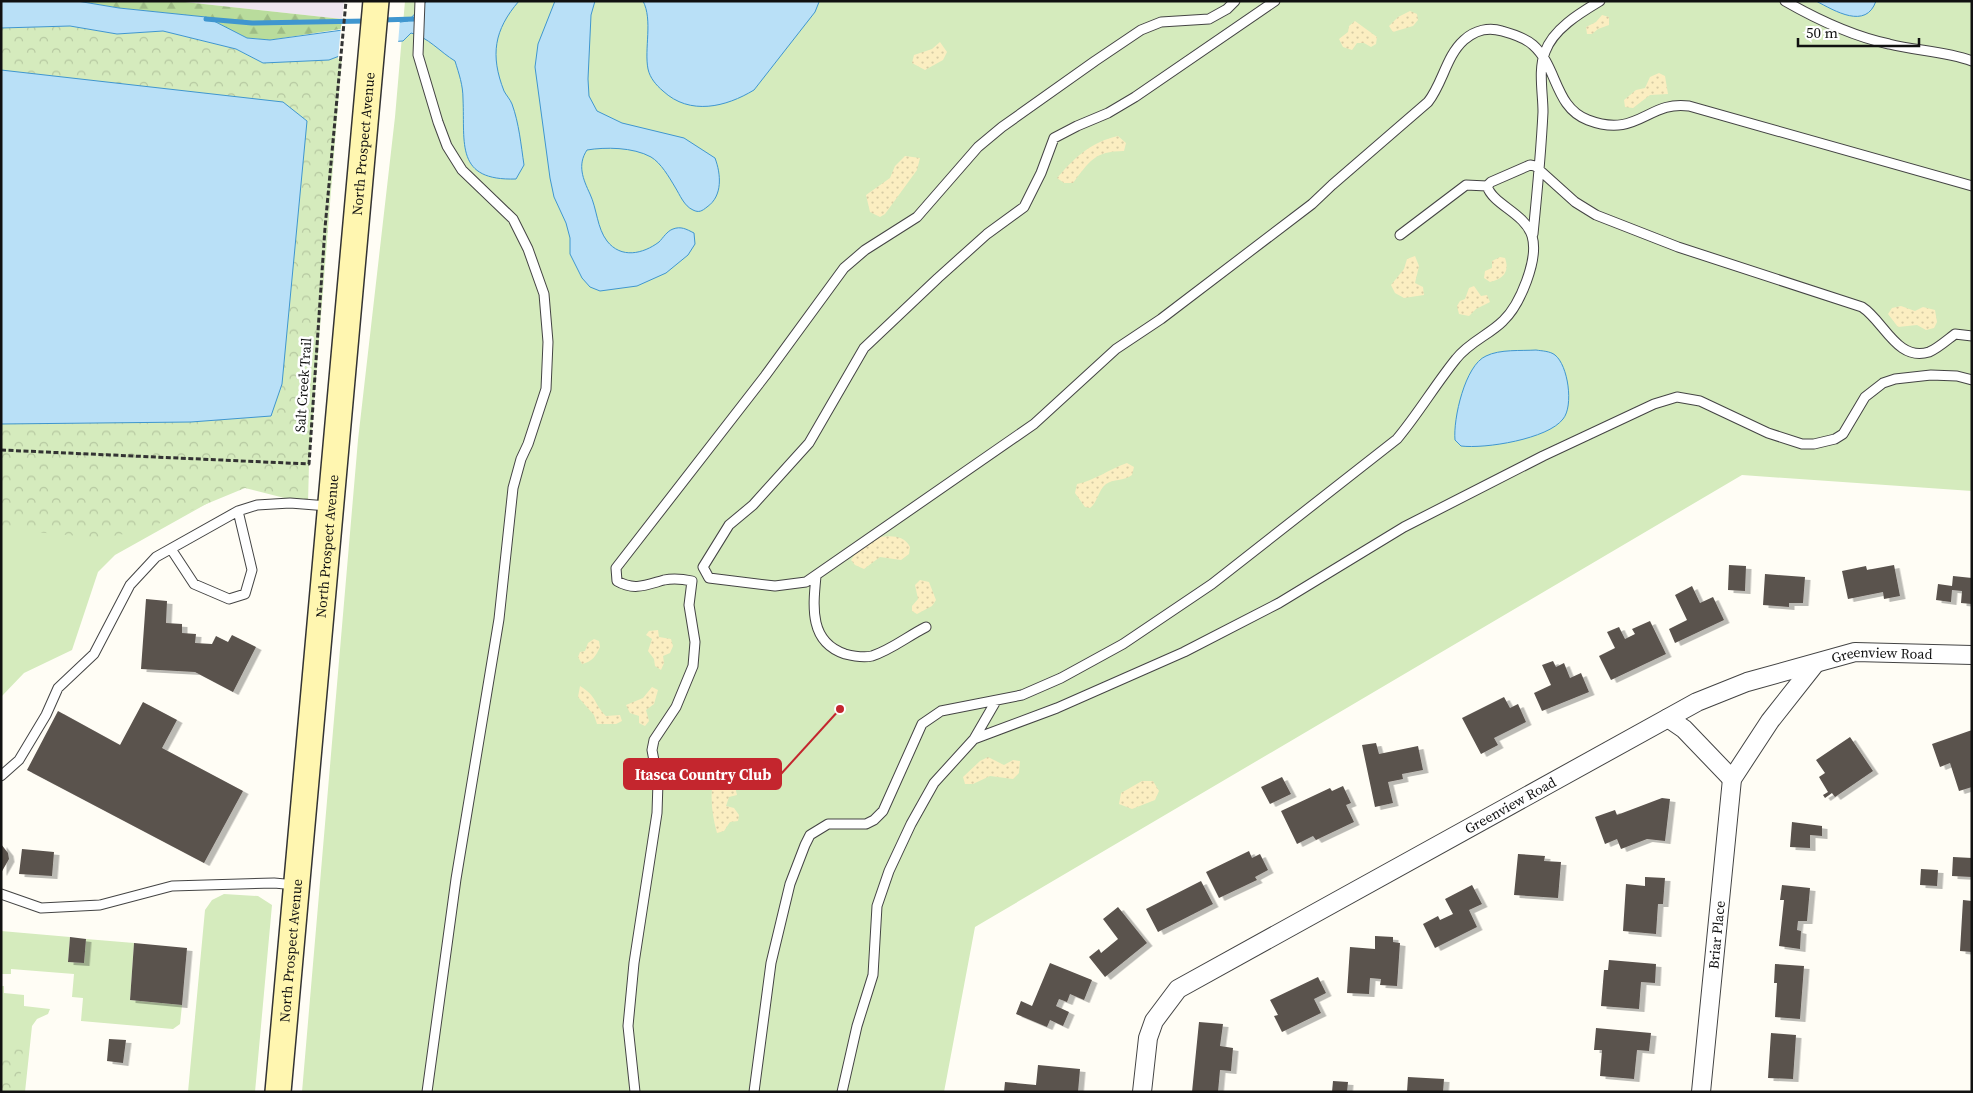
<svg xmlns="http://www.w3.org/2000/svg" width="1973" height="1093" font-family="'Source Serif 4',serif">
	<style>
		.industrial { fill: #eee6ef }
		.grass { fill: #d5ebbd }
		.forest { fill: url(#forest-firs) }
		.sand { fill: url(#sand-dots) }
		.park { fill: url(#park-crowns) }
		.water { fill: #b9e0f7; stroke: #3f96cf }
		.pier { fill: #fffdf5 }
		.lines { fill: none; stroke-linecap: round; stroke-linejoin: round }
		.stream { stroke: #3f96cf; stroke-width: 5 }
		.building { fill: #5a524d; filter: url(#shadow) }
		.lane-casing { stroke: #444; stroke-width: 11 }
		.street-casing { stroke: #444; stroke-width: 20 }
		.secondary-casing { stroke: #333; stroke-width: 28 }
		.path { stroke: #333; stroke-width: 3; stroke-dasharray: 5 2.5; stroke-linecap: butt }
		.lane { stroke: #fff; stroke-width: 9 }
		.street { stroke: #fff; stroke-width: 18 }
		.secondary { stroke: #fff6b0; stroke-width: 25 }
		.labels { text-anchor: middle; dominant-baseline: central; stroke-width: 5; stroke-linejoin: round; paint-order: stroke }
		.street-label { font-size: 14px; fill: #111; stroke: #fff }
		.leader { fill: none; stroke: #c4262e; stroke-width: 2 }
		.callout-dot { fill: #c4262e; stroke: #fff; stroke-width: 2 }
		.callout { fill: #c4262e; stroke: #c4262e; stroke-width: 2 }
		.callout-label { font-size: 15px; text-anchor: middle; font-weight: bold; fill: #fff }
	</style>
	<defs>
		<pattern id="forest-firs" width="22" height="20" patternUnits="userSpaceOnUse" patternTransform="scale(1.25)"><rect width="22" height="20" fill="#b9dc9c"/><path d="M5 1l3.5 6h-7zM16 11l3.5 6h-7z" fill="#9ebc85"/></pattern>
		<pattern id="sand-dots" width="8" height="8" patternUnits="userSpaceOnUse" patternTransform="scale(1.25)"><rect width="8" height="8" fill="#fbeec1"/><path d="M2 2h.1M6 6h.1" fill="none" stroke="#d6cba5" stroke-width="1.8" stroke-linecap="round"/></pattern>
		<pattern id="park-crowns" width="20" height="18" patternUnits="userSpaceOnUse" patternTransform="scale(1.25)"><rect width="20" height="18" fill="#d5ebbd"/><path d="M2 6a3 3 0 1 1 6 0M12 15a3 3 0 1 1 6 0" fill="none" stroke="#b6c8a1"/></pattern>
		<filter id="shadow"><feDropShadow dx="5.5" dy="3" stdDeviation="0" flood-color="#0004"/></filter>
	</defs>
	<rect width="100%" height="100%" fill="#fffdf5"/>
	<path class="industrial" d="M176,1h168l-2,18z"/>
	<path class="grass" d="M405,1h1567v490l-230,-16 -767,452 -31,165h-642l56,-652 37,-323z
		M1,441l207,62 -93,52 -17,17 -26,78 -48,23 -23,24z
		M224,894l34,2 14,9 -17,187h-67l17,-182 7,-10z
		M1,931l69,6 -2,25 16,1 2,-24 48,4 -4,57 52,5 -2,19 -7,5 -92,-8 2,-23 -11,-1 2,-23 -63,-5v5h-10z
		M1,986h3v7l20,2v11l26,3 -2,5 -11,5 -5,7 -7,66h-20l-4,-41z"/>
	<path class="forest" d="M77,1h99l166,18 -1,10 -71,11 -23,-2 -42,-21 -86,-9z"/>
	<path class="sand" d="M1410,11l7,3 1,6 -5,6 -20,6 -4,-6 9,-9z
		M1602,15l7,2v8l-11,4 -6,5h-5l-1,-7 10,-5z
		M1355,21l22,16 -1,7 -5,3 -7,-4h-7l-5,7 -9,-3 -4,-8 9,-7 1,-6z
		M940,42l7,10 -4,8 -18,10 -13,-7 2,-8 18,-6z
		M1659,73l6,3 3,18 -18,1 -17,13 -8,-1 -1,-7 12,-10 9,-2 5,-11z
		M1118,136l8,7 -2,8c-30,0 -35,11 -51,32h-9l-7,-5c18,-21 34,-36 61,-42z
		M905,156l15,2 -3,12 -32,44 -5,3 -10,-5 -4,-17 24,-17 5,-12z
		M1415,256l4,10 -4,17 8,4 1,8 -20,3 -9,-5 -4,-8 13,-16 3,-10z
		M1500,257l5,1c5,14 -2,21 -15,24l-6,-4 1,-7 7,-3v-7z
		M1474,286l7,10 6,-1 3,7 -14,7 -7,7 -10,-2 -2,-8 3,-5 5,-2 4,-11z
		M1901,306l14,5 8,-4 12,3 2,12 -3,6 -8,2 -9,-5 -19,2 -10,-13 4,-6z
		M1127,463l7,4 -2,8c-8,6 -19,4 -26,9 -8,6 -8,18 -16,24l-5,-1 -10,-14 2,-9c17,-3 32,-15 50,-21z
		M880,537c12,-2 25,-1 30,10l-1,7 -8,6 -21,-3 -16,12 -9,-4 -4,-5 5,-7z
		M920,580l9,2 7,18 -4,6 -15,8 -5,-3v-5l6,-7 -3,-14z
		M658,630l1,7 12,2 2,7 -3,7 -7,3 1,7 -3,7 -6,-4 -1,-7 -6,-8 4,-12 -6,-4 3,-4z
		M594,639l5,2 1,6c-4,9 -8,15 -18,17l-4,-7 2,-5 5,-1 3,-8z
		M580,686c18,11 13,17 26,30l14,-1 2,6 -6,3h-19l-3,-9 -16,-18z
		M652,687l6,3 -4,14 -8,6 3,11 -4,5 -6,-3v-7l-9,-3 -4,-8 17,-7z
		M988,757l16,8 9,-5 7,1 -1,12 -6,6 -23,-3 -17,8h-8l-2,-7 17,-16z
		M731,759l8,3 5,7 -8,6 -2,7 3,13 -8,2 -3,9 8,2 5,7 -1,6 -8,1 -6,9 -7,2c-7,-25 -8,-48 2,-71z
		M1142,781h11l6,10 -4,9 -23,9 -13,-5 2,-11z"/>
	<path class="park" d="M70,26l47,8 46,-3 73,18 27,14 79,-8 -33,409 -1,40 -63,-16 -104,43 -40,7 -100,-9v-501z
		M1,1047l22,3 -4,42h-18z"/>
	<path class="water" d="M1,1h76l42,7 87,9 41,21 23,2 138,-19 19,-20h92c-25,29 -29,54 -15,90 2,4 6,8 8,13 7,19 9,41 12,61l-8,14c-61,2 -51,-35 -53,-80 0,-14 -4,-25 -8,-38 -15,-9 -27,-24 -44,-28l-8,8 -30,2 -44,17 -66,3 -27,-14 -73,-18 -46,3 -47,-8 -69,2z
		M555,1h40l-4,14 -3,64 1,17 8,15 25,12 62,15 31,20c6,16 8,38 -8,49 -5,4 -8,6 -14,3 -9,-4 -13,-15 -18,-23 -6,-10 -14,-24 -24,-30 -18,-10 -46,-10 -64,-7 -10,15 -4,29 3,44 7,15 7,34 17,47 14,18 36,13 52,1 4,-4 8,-11 14,-13 8,-3 13,0 21,4l1,11 -7,11 -22,18 -29,13 -37,5 -10,-4 -8,-9 -12,-24v-16l-4,-15 -12,-26 -4,-19 -15,-111 3,-23z
		M643,1h175l1,1 -4,10 -61,78c-28,17 -64,26 -91,1 -7,-6 -13,-13 -15,-22 -4,-20 5,-49 -5,-68z
		M1816,1h60c-10,29 -41,10 -60,0z
		M1,70l282,32 24,19 -25,263 -11,32 -80,6 -190,2z
		M1536,350c6,1 14,1 19,5 13,10 19,51 8,64 -15,20 -78,30 -102,27l-6,-6c-2,-21 10,-75 31,-84 14,-7 35,-5 50,-6z"/>
	<path class="pier" d="M400,19l-2,25 -24,2 -36,13 3,-33z"/>
	<g class="lines">
		<path class="stream" d="M206,19l46,4 115,-2
			M381,20l34,-1"/>
	</g>
	<path class="building" d="M1729,565l17,1 -1,25 -17,-1z
		M1894,565l6,31 -16,3 -1,-7 -35,7 -6,-28 24,-5 1,4z
		M1765,574l40,3 -2,26h-14v4l-26,-2z
		M1953,576l19,2v26l-11,-1 1,-12 -10,-1 -1,12 -15,-2 2,-16 14,2z
		M1692,586l8,17 13,-6 11,23 -49,23 -6,-14 18,-9 -12,-25z
		M146,599l21,2 -1,22 16,1v9l14,1 -1,9 17,1 4,-8 12,6 4,-7 24,12 -23,45 -38,-20 -54,-3z
		M1650,621l16,33 -55,26 -12,-24 16,-8 -8,-16 12,-5 6,12 10,-5 -3,-5z
		M1553,661l3,6 8,-4 6,15 11,-5 8,19 -47,19 -8,-18 17,-8 -9,-20z
		M1504,697l6,11 8,-4 8,18 -32,16 4,7 -17,9 -19,-36z
		M143,702l34,18 -15,28 81,43 -39,72 -177,-93 31,-59 62,34z
		M1972,730v57l-13,4 -9,-28 -10,4 -8,-23z
		M1850,737l23,34 -38,26 -3,-4 -7,5 -2,-3 5,-3 -9,-15 6,-4 -9,-13z
		M1376,743l3,11 39,-8 5,24 -21,4 1,5 -15,3 5,21 -18,4 -13,-62z
		M1282,777l9,17 -21,10 -9,-17z
		M1343,786l8,17 -5,2 8,17 -38,18 -3,-4 -16,8 -16,-33 49,-23 2,3z
		M1662,798l8,1 -5,42 -18,-2 -26,10 -4,-10 -12,5 -10,-27 20,-7 2,5z
		M1792,822l30,4v10l-12,-1v13l-20,-1z
		M1,844l7,9 1,6 -8,14z
		M22,849l32,3 -2,24 -33,-2z
		M1249,851l3,7 8,-4 8,16 -13,7 2,3 -38,18 -13,-26z
		M1518,854l27,2 -1,5 17,1 -3,36 -44,-3z
		M1953,857l19,1v19l-20,-1z
		M1921,869l17,1 -1,16 -17,-1z
		M1645,877l20,1 -2,26h-5l-2,30 -33,-3 3,-47 19,2z
		M1201,881l12,23 -55,28 -12,-23z
		M1472,885l10,19 -13,6 8,17 -42,21 -12,-24 15,-8 2,4 13,-6 -8,-15z
		M1782,885l28,3 -3,33h-9l-1,9 4,1 -1,18 -21,-3 5,-46h-4z
		M1963,900l9,1v51l-12,-1z
		M1118,907l29,36 -42,34 -16,-20 10,-8 2,4 17,-14 -15,-20z
		M1375,936l18,1v5l7,1 -3,43 -17,-1 1,-6 -11,-1 -1,16 -22,-1 3,-46 25,2z
		M70,937l16,2 -2,24 -16,-1z
		M134,943l53,5 -5,57 -52,-5z
		M1609,960l47,4 -1,19 -14,-1 -2,27 -38,-3 3,-36h4z
		M1050,963l42,17 -8,20 -14,-6 -3,8 -8,-3 -3,7 13,6 -6,14 -13,-6 -3,7 -31,-13 5,-13 11,5z
		M1775,964l29,2 -4,53 -25,-2 2,-34h-3z
		M1318,977l8,16 -12,6 7,14 -39,19 -8,-16 4,-1 -8,-15z
		M1199,1022l24,2 -3,22 13,2 -2,23 -11,-1 -2,22h-26z
		M1596,1028l55,5 -2,18 -12,-1 -3,29 -34,-3 2,-26h-8z
		M1771,1033l25,2 -3,44 -25,-1z
		M109,1039l17,1 -3,23 -16,-2z
		M1038,1065l42,4 -2,23h-74l1,-10 31,3z
		M1408,1077l36,2 -1,13h-36z
		M1333,1081l15,1 -1,10h-15z"/>
	<g class="lines">
		<g class="lane-casing">
			<path id="lane" d="M420,1l-2,54 20,67 9,24 15,24 51,49 15,30 16,45 4,48 -2,47 -18,55 -7,15 -8,29 -14,131 -43,260 -29,213
				M1275,1l-140,96 -27,16 -31,13 -23,12 -13,35 -17,34 -37,27 -49,44 -74,70 -55,95 -56,62 -24,20 -26,42 6,11 66,8 31,-4 228,-158 82,-75 45,-30 151,-115 20,-19 96,-83c15,-19 18,-46 36,-62 11,-10 25,-13 38,-9 11,3 23,7 31,14 25,22 21,62 55,75 50,19 60,-20 101,-14l283,80
				M1785,1c33,19 67,35 104,43 27,7 56,7 83,17
				M1533,234c4,-40 8,-81 10,-122 0,-19 -5,-42 2,-60 8,-23 35,-39 55,-51
				M1400,235l66,-50 21,1
				M171,549l23,35 35,15 16,-5 7,-24 -14,-59
				M816,576c-3,31 -7,66 29,78 8,2 18,4 27,2 19,-6 36,-20 54,-29
				M974,739l22,-38
				M1,776l18,-16 27,-45 12,-27 36,-34 36,-69 26,-28 82,-46 19,-6 33,-2 38,3
				M1,894l40,14 59,-3 72,-19 102,-3 22,2
				M635,1092l-7,-66 6,-63 23,-150 1,-31 -6,-32 2,-10 22,-33 17,-41 2,-24 -6,-37 3,-24c-9,-2 -19,-3 -28,-1 -18,5 -30,11 -47,1l-1,-13 149,-192 79,-108 21,-18 52,-33 61,-70 24,-20 93,-66 46,-31 20,-8 48,-3 18,-10 8,-8
				M754,1092l17,-129 19,-79 15,-39 5,-10 18,-11h38l8,-4 9,-9 39,-87 19,-13 81,-16 39,-17 62,-34 89,-60 185,-145c21,-25 38,-54 59,-80 13,-17 33,-24 47,-38 17,-16 36,-62 29,-85 -7,-23 -39,-31 -45,-50l4,-4 39,-17 5,1 40,36 21,13 82,32 184,60c22,14 35,55 67,45 8,-3 18,-12 26,-18l17,2
				M842,1092l15,-66 16,-51 4,-69 12,-35 22,-47 23,-41 40,-44 83,-31 127,-56 95,-49 125,-76 139,-71 111,-52 23,-7 23,4 68,32 34,11h12l21,-5 8,-5 22,-37 18,-14 12,-4 36,-4 26,1 15,4"/>
		</g>
		<g class="street-casing">
			<g id="street">
				<path d="M1668,718l16,11 48,50"/>
				<path id="s1" d="M1142,1092l6,-54 6,-17 24,-32 519,-287 50,-20 108,-30 117,3"/>
				<path id="s2" d="M1701,1092l31,-313 38,-58 45,-57"/>
			</g>
		</g>
		<g class="secondary-casing">
			<g id="secondary">
				<path id="s3" d="M278,1092l98,-1091"/>
			</g>
		</g>
		<path class="path" d="M1,450l308,14 16,-236 21,-227"/>
		<use href="#lane" class="lane"/>
		<use href="#street" class="street"/>
		<use href="#secondary" class="secondary"/>
	</g>
	<g class="labels">
		<g class="street-label">
			<text stroke="none"><textPath href="#s3" startOffset="952">North Prospect Avenue</textPath></text>
			<text transform="translate(303 385) rotate(-86)">Salt Creek Trail</text>
			<text stroke="none"><textPath href="#s3" startOffset="548">North Prospect Avenue</textPath></text>
			<text stroke="none"><textPath href="#s1" startOffset="898">Greenview Road</textPath></text>
			<text stroke="none"><textPath href="#s1" startOffset="492">Greenview Road</textPath></text>
			<text stroke="none"><textPath href="#s2" startOffset="158">Briar Place</textPath></text>
			<text stroke="none"><textPath href="#s3" startOffset="142">North Prospect Avenue</textPath></text>
		</g>
	</g>
	<path class="leader" d="M840 709L781 774"/>
	<circle class="callout-dot" cx="840" cy="709" r="5"/>
	<rect class="callout" x="624" y="759" width="157" height="30" rx="5"/>
	<g class="callout-label">
		<text x="703" y="780">Itasca Country Club</text>
	</g>
	<rect width="1973" height="1093" fill="none" stroke="#111111" stroke-width="5"/>
	<path d="M1798 38v8h121v-8" fill="none" stroke="#111111" stroke-width="2.5"/>
	<text x="1806" y="38" font-size="15" fill="#111111" stroke="#ffffff" stroke-width="4" paint-order="stroke">50 m</text>
</svg>
